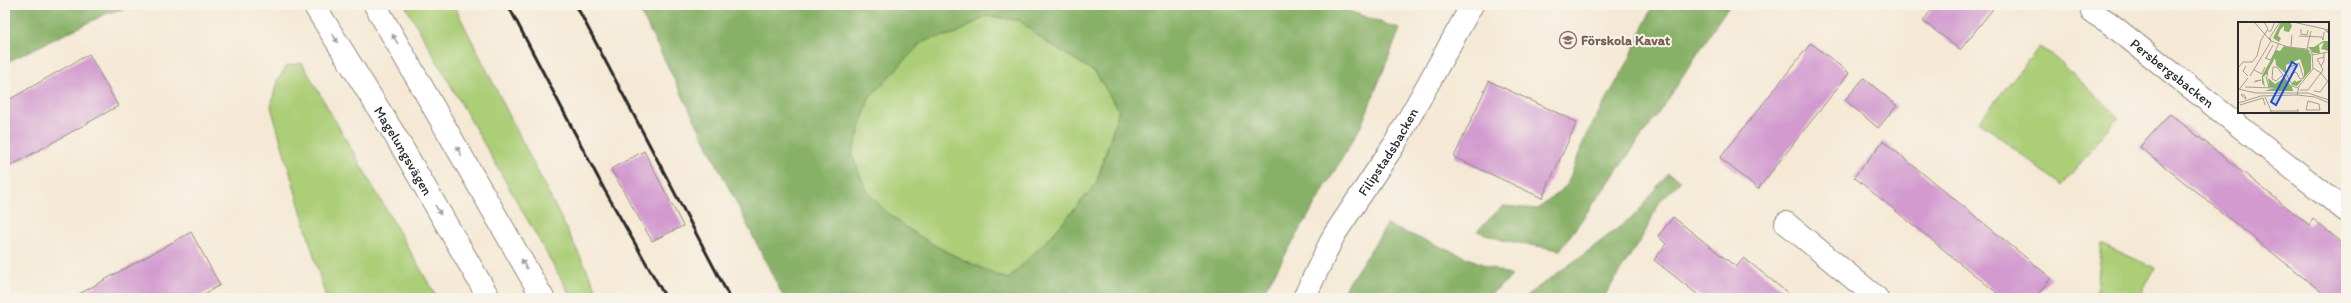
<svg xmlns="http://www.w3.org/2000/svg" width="2351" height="303" font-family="Itim,sans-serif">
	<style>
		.green { fill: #abce77; stroke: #6b7c51 }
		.forest { fill: #88b168; stroke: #5a6e4a; fill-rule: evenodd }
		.building { fill: #d29acf }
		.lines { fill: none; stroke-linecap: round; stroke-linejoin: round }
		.minor-casing { stroke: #908a80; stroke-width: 24 }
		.major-casing { stroke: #908a80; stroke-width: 24 }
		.minor { stroke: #fff; stroke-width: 22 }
		.major { stroke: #fff; stroke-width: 22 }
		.rail { stroke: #2b2b2b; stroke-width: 3 }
		.oneway { fill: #a0a0a0 }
		.labels { text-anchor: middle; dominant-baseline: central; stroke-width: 4; stroke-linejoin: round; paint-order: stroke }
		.education-label { font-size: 14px; font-weight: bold; fill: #785e54; stroke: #f7f3e8; text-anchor: start }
		.street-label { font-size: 14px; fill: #2b2b2b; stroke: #f7f3e8 }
		.inset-road { fill: none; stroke: #a49d91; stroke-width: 1 }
		.view { fill: #1d4ed8; fill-opacity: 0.15; stroke: #1d4ed8; stroke-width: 2 }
		.inset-edge { fill: none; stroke: #2b2b2b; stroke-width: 2 }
	</style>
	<rect width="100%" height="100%" fill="#f7f3e8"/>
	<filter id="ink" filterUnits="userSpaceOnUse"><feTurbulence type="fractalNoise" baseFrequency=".025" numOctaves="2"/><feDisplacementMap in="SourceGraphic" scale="8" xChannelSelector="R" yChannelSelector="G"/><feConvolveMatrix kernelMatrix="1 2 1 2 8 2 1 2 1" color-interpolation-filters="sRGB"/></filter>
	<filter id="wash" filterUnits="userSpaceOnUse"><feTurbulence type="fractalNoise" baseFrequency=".012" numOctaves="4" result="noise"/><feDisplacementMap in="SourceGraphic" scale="16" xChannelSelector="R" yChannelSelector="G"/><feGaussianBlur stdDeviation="0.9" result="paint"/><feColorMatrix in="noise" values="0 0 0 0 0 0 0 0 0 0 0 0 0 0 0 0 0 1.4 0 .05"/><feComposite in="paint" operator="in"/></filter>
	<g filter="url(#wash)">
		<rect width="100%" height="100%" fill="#f5e9d5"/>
		<path class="green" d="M405,5h49l147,293h-29z
			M986,16l33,4 24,20 52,32 24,38 -23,74 -41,48 -47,47c-48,-19 -101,-43 -136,-82 -9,-10 -14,-29 -20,-42l17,-57 54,-58 34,-7z
			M2039,47l14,8 65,62 -56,69 -83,-65z
			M302,63l135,235h-111l-55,-191 6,-26 10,-15z
			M2102,244l53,24 -16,30h-46l4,-11z"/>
		<path class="forest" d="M5,5h133l-30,8 -103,50z
			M637,5h695l68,24 -39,97 -101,172h-476zM986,16l33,4 24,20 52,32 24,38 -23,74 -41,48 -47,47c-48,-19 -101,-43 -136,-82 -9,-10 -14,-29 -20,-42l17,-57 54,-57 34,-8z
			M1653,5h76l-62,96 -107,149 -58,-10 -25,-9 26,-25 35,3 29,-24 19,-50 42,-73z
			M1668,173l13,8 -21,20 -16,33 -41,64h-80l60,-43 53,-41z
			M1387,225l125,51 -26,22h-147z"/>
		<g id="blocks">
			<path class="building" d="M1935,5h61l-36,45 -37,-29z
				M1811,43l38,30 -91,116 -38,-31z
				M89,54l29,52 -113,63v-67z
				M1864,78l33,28 -19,22 -33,-28z
				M1489,81l88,41 -35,76 -88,-41z
				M2170,114l139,111 4,-6 33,27v52h-17l-189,-151z
				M1883,141l168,137 -16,20h-32l-149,-121z
				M644,151l39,75 -31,15 -41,-72z
				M1673,217l63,50 8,-9 50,40h-92l-48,-38 12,-16 -8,-8z
				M191,232l29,53 -23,13h-125z"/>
		</g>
	</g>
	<g filter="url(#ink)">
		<use href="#blocks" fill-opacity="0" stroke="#908a80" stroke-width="1"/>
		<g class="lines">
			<g class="minor-casing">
				<g id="minor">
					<path id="s1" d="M2092,12l16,10 238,189"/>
					<path d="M1786,223l91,75"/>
					<path id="s2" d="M1304,298l30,-63 60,-90 78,-140"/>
				</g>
			</g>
			<g class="major-casing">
				<g id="major">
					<path id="s3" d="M314,5l82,132 93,161"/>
					<path d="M375,5l168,293"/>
				</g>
			</g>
			<use href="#minor" class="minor"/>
			<use href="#major" class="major"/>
			<path class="rail" d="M508,5l96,184 62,109
				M576,5l154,293"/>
		</g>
		<defs><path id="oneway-solid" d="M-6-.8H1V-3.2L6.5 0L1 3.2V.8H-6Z"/></defs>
		<g class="oneway">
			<use href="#oneway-solid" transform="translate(335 38) rotate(58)"/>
			<use href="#oneway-solid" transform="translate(395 39) rotate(-120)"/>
			<use href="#oneway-solid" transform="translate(459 151) rotate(-120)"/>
			<use href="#oneway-solid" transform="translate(438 210) rotate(60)"/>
			<use href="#oneway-solid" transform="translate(524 264) rotate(-120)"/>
		</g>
	</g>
	<defs>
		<g id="school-ring" transform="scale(0.9)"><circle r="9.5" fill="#f7f3e8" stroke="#8d6e63" stroke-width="1.5"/><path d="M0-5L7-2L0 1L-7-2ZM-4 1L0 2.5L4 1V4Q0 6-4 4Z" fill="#8d6e63"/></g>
	</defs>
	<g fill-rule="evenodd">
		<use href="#school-ring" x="1568" y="40"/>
	</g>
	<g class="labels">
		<g class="education-label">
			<text x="1581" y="40">Förskola Kavat</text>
		</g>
		<g class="street-label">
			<text stroke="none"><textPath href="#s1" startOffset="101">Persbergsbacken</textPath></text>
			<text stroke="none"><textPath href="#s3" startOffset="171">Magelungsvägen</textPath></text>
			<text stroke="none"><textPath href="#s2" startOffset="169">Filipstadsbacken</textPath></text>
		</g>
	</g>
	<g transform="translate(2238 22)">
		<rect width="91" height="91" fill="#f5e9d5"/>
		<path d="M43,0h9l2,4 -3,6 -5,-1v-5l-4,4 -2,6 3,2 -2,4 -6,-4zM86,8l5,1v20l-8,-2 3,-7 -5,3 1,8h-7l-5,-6h6l9,-6h5v-8zM46,24l24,4 3,5v15l-7,8v-7l-4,-12 -14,6v8l6,10 3,-3 1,2 7,-3 -6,7 -5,-1 -7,-12 -9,-8 -1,-7 -7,13v7l-1,-4 -4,3 2,10 -3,-4v-7l14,-26 4,1zM30,56l7,6 9,-6 8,9 1,4h-29l11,-3 -6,-1z" fill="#88b168"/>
		<path class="inset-road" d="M16,0l15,17M55,0l36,8M63,7v5l6,1 1,-5M30,9h3l4,-9M61,14l23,1 1,3 1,-8M32,16l1,3 -2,-2 11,-17M33,19l17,6 19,2 5,4 1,16 -14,17 -2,9M53,25l1,-12M69,27l4,-18M74,33l17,-3M27,36l6,2 8,-17M28,36l7,-13M8,44l-3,5 5,5M83,44l-4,-7 7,-2M52,45l9,-4 5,16M0,46l5,-6h9l5,-6 4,-16 7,-11 -4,-7M75,46l8,5 8,10M16,48l8,4 3,-7M53,52l5,-2 4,7 3,-1M45,53l-7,6 -4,-2 1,-12h4l6,8 3,5 1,1 2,4 9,3M12,54l21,-35M28,54l3,12M16,60l7,-2 -6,1M7,65l29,1M0,67l18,4h52l21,7M62,68h8l15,-20 -2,-4 3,-5v-8M0,69l10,-13M76,69l6,1 8,-11M4,72l3,2 1,3 -5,-4zM27,75l7,16M70,79l11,3 1,6h-14zM0,81l23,-7 36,-1 18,2 14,6M2,83l23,-7 2,7M32,89h29l-2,-2"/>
		<path class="view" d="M54,40l5,3 -21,40 -5,-3z"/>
		<rect width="91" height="91" class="inset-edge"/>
	</g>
	<rect width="2351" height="303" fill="none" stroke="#f7f3e8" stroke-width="20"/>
</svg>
